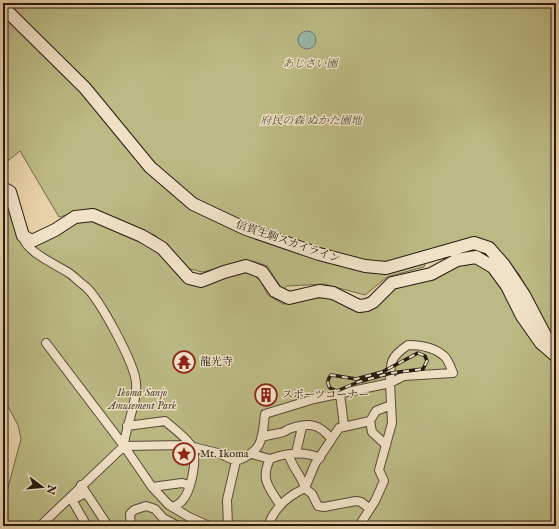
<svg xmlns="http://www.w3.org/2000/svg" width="559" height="529" font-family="'IM FELL English','Noto Serif JP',serif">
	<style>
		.green { fill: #bcba84; stroke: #706a4a }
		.water { fill: #97b8a8; stroke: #69796c }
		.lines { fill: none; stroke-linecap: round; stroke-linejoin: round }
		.highway-tunnel { stroke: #c2ad8b; stroke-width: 15; stroke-dasharray: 15 8; stroke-linecap: butt }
		.street-casing { stroke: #564937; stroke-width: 10 }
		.secondary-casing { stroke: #251b11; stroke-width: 14 }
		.street { stroke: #f1e2c7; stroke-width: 8 }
		.secondary { stroke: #f1e2c7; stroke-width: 12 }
		.rail-casing { stroke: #251b11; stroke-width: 3.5 }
		.rail { stroke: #f1e2c7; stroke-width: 2; stroke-dasharray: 6; stroke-linecap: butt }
		.labels { text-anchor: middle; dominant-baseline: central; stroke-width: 3; stroke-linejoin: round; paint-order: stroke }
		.park-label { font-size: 11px; font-style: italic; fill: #524b34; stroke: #f1e2c7 }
		.street-label { font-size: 11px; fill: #251b11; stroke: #f1e2c7 }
		.poi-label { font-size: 11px; fill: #251b11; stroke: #f1e2c7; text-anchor: start }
	</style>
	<rect width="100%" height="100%" fill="#e9d2a9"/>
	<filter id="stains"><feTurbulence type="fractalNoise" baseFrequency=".005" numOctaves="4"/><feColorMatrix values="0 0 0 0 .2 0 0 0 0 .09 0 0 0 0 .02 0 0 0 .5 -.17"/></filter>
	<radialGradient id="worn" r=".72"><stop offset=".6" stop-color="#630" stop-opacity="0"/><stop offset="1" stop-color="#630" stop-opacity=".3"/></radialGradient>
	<path class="green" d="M3,3h553v336l-6,-5 -31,-60 -25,-28 -64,4 -6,17 -37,10 -22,18 -41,-11 -37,2 -4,4 -16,-24 -14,-5 -51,11 -12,-3 -35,-34 -60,-21h-25l-11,3 -39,-66 -17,14z
		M3,193l4,3 15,48 56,-23h21l52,24 34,35 65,-9 11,11 7,13 15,9 47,-8 31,17 43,-30 59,-20 16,1 13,10 64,86v166h-553v-20l18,-67 -3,-14 -15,-28z
		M3,416c7,19 6,33 0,53z"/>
	<path class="water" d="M298 40a9 9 0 1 1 18 0a9 9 0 1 1-18 0Z"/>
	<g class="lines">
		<path class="highway-tunnel" d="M3,37l17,-34"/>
		<g class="street-casing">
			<path id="street" d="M23,237c3,15 34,28 46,36 6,4 11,10 17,14 14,13 49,77 50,96 2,18 -11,44 -12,63
				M46,343l78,103 61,-1 33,8 18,8c27,-10 26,-21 29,-47l49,-15 76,-16 2,40 -13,47 5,11 -9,20 -16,25
				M408,345c13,0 26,2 36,11 4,3 7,12 9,17l-49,3 -14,7c0,-20 0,-26 18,-38z
				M340,394l4,32
				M370,421l2,11 14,13
				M127,426l38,-5c7,6 23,18 27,26 6,12 -1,46 -11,55 -2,2 -6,4 -8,5
				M262,437c6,-2 12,-3 18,-4 4,0 6,-3 9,-4 18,-6 30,-7 42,10
				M296,453l6,-26
				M252,454l18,5c-10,21 -1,28 10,46
				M289,455c3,13 13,21 16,33
				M270,459c15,-6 35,-8 50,-1
				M81,485l27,41
				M152,487l30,-4 7,2
				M305,488l10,-24 24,-36 31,-7 6,-10 15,-6
				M86,493l-14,7 15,26
				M40,526l84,-80 28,41 17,18 20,12 20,9
				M131,526l-1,-12 4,-4 12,-4 9,3 8,9 15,8
				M228,526l-1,-26 9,-39
				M268,526c6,-18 20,-30 37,-38l7,6 6,12 6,1 32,-6 5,1 9,7"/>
		</g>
		<g class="secondary-casing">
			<path id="secondary" d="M3,7l82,81 65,79 43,37 53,25 73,25 46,12 21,2 88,-25 15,5 15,17 20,30 22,42 10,9
				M3,188l7,4 13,44 9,5 23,-11 20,-13 18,-2 49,21 20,12 27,30 12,3 23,-9 22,-6 16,6 13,19 14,7 30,-7 14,2 26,13 8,-1 6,-3 19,-19 39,-9 26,-14 19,-3 17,10 14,19 15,30 19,27 15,13"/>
		</g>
		<use href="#street" class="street"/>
		<use href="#secondary" class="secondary"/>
		<g class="rail-casing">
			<path id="rail" d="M418,353l7,3 2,5 -4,8 -32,4 -33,9 -21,9 -7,-3c-3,-5 -3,-8 1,-13l25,4 26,-7z"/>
		</g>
		<use href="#rail" class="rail"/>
	</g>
	<defs>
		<g id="temple-ring" transform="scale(1.15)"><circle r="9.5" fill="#f1e2c7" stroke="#8f2418" stroke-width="1.5"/><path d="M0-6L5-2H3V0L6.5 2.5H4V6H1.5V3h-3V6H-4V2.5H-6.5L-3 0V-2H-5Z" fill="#8f2418"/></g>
		<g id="building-ring" transform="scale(1.15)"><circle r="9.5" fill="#f1e2c7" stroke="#8f2418" stroke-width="1.5"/><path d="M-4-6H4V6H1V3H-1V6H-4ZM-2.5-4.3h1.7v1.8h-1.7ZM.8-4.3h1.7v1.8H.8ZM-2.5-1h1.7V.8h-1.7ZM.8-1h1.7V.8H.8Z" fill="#8f2418"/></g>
		<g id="sight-ring" transform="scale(1.15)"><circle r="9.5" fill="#f1e2c7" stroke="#8f2418" stroke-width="1.5"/><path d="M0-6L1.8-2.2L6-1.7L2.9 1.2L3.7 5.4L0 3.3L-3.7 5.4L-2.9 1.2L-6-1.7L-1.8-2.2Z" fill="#8f2418"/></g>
	</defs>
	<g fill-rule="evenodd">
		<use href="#temple-ring" x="184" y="362"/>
		<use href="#building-ring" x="266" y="395"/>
		<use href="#sight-ring" x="184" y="454"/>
	</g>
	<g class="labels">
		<g class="park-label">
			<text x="310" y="64">あじさい園</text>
			<text x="311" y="121">府民の森 ぬかた園地</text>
			<text x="142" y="393">Ikoma Sanjo<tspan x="142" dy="13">Amusement Park</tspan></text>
		</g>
		<g class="street-label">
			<text transform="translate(288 242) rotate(19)">信貴生駒スカイライン</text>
		</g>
		<g class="poi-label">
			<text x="200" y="362">龍光寺</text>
			<text x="282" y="395">スポーツコーナー</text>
			<text x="200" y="454">Mt. Ikoma</text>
		</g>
	</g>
	<rect width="559" height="529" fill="none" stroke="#e9d2a9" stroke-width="16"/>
	<rect x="4" y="4" width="551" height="521" fill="none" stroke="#251b11" stroke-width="2"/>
	<rect x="8" y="8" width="543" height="513" fill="none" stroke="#251b11"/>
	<g transform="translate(42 487) rotate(106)" stroke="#f1e2c7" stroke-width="3" paint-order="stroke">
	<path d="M0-3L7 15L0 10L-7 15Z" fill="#251b11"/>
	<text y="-6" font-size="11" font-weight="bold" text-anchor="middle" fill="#251b11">N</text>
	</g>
	<rect width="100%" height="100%" filter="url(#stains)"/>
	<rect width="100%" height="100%" fill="url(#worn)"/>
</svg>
